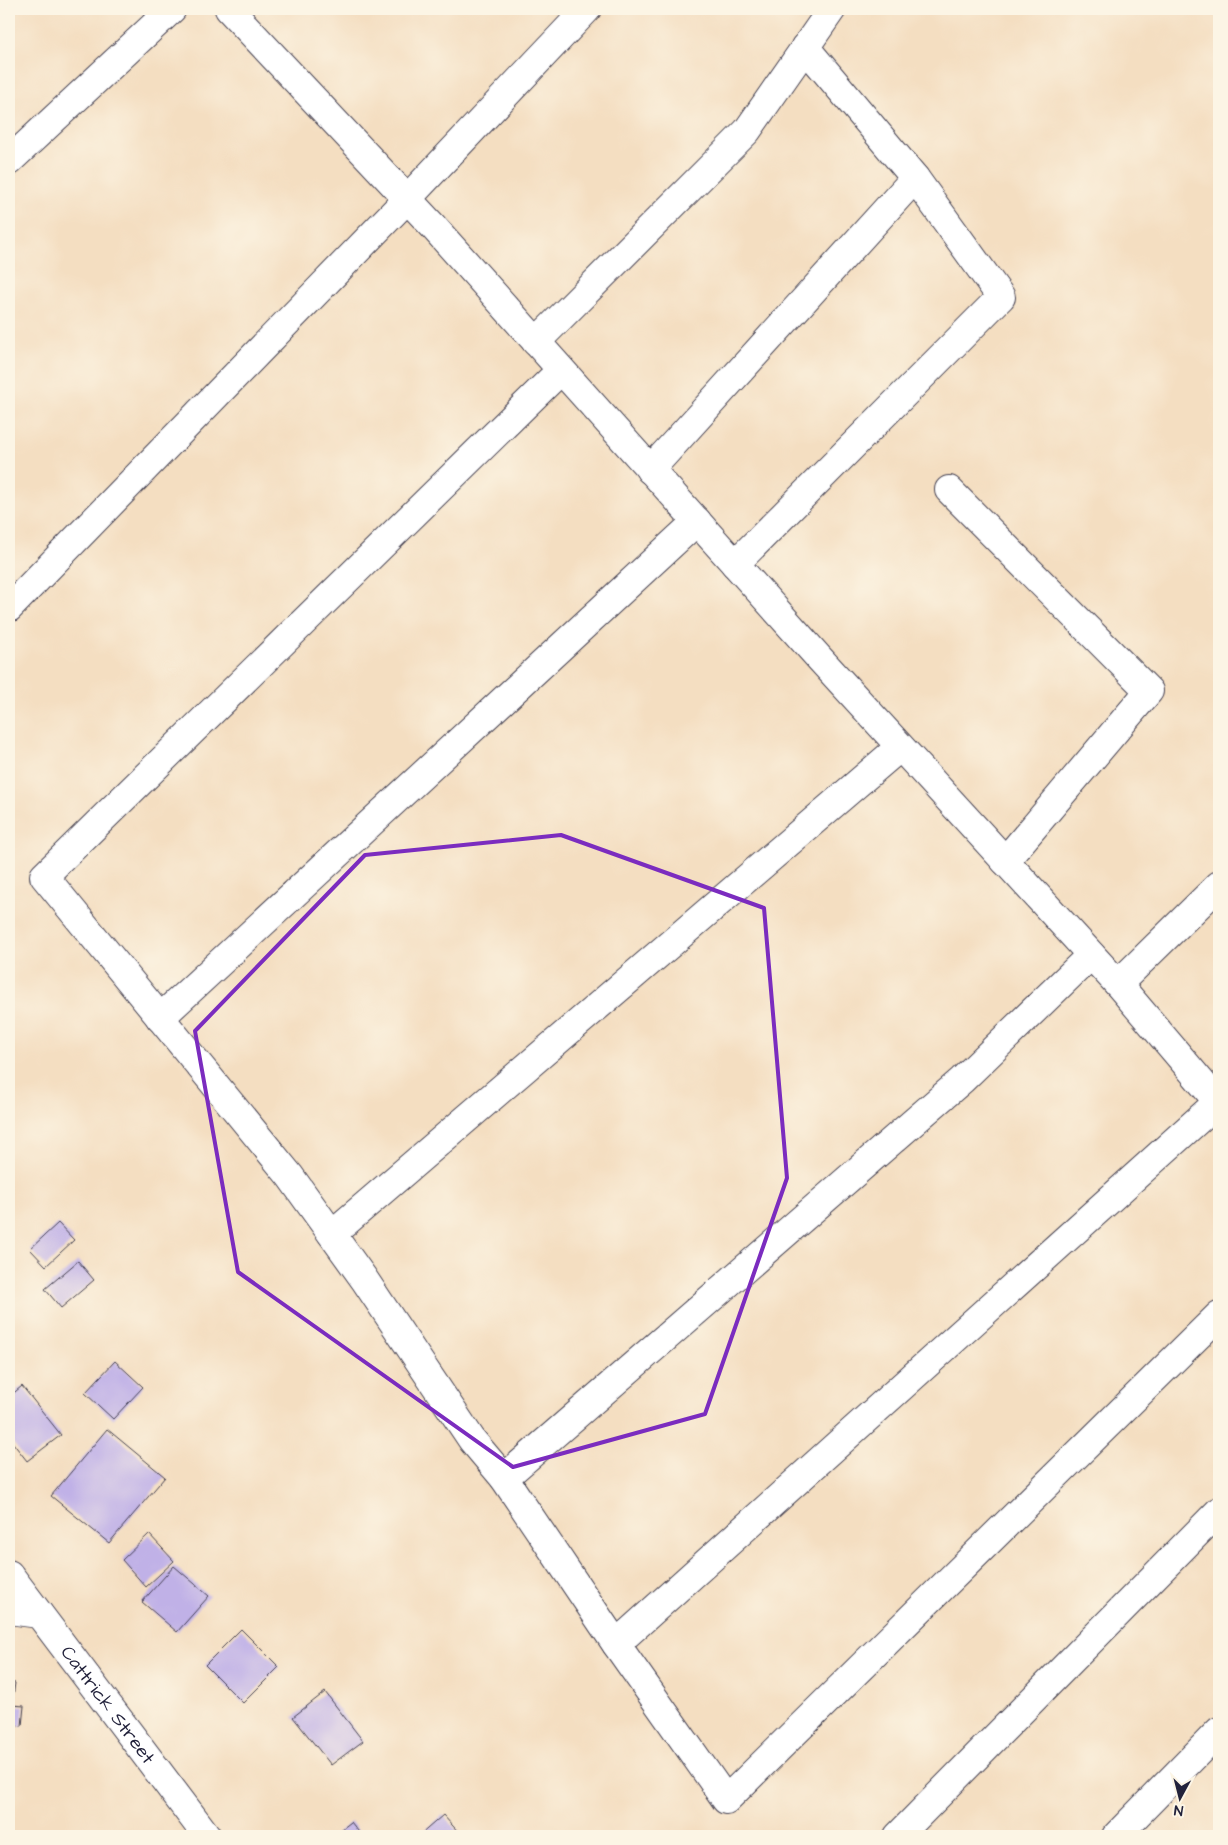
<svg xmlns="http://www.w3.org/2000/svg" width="1228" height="1845" font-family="'Architects Daughter',sans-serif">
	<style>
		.building { fill: #c0b1e7 }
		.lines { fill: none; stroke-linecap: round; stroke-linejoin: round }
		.minor-casing { stroke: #423e4f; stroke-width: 30 }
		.minor { stroke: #fff; stroke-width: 28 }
		.marked { fill: none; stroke: #7b2cbf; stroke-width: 4; stroke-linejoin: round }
		.labels { text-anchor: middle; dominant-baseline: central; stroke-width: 4; stroke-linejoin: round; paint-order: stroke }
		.street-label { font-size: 19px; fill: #22223b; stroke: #fcf5e5 }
	</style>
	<rect width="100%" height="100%" fill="#fcf5e5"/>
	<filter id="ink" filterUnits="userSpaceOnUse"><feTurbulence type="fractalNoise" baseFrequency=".02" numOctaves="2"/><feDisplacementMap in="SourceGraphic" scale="10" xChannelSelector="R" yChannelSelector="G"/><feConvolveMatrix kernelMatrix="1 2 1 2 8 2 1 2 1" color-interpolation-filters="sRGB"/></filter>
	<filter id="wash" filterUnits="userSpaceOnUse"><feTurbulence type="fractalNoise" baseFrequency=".0096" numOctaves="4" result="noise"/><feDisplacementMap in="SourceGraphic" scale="20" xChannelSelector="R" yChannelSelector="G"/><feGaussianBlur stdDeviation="1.12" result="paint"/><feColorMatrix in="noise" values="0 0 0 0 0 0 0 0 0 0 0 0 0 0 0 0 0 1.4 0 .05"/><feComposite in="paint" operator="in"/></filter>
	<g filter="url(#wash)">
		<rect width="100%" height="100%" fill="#f4dec1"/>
		<g id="blocks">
			<path class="building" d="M58,1223l16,17 -28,26 -16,-17z
				M78,1261l16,19 -33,28 -16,-19z
				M115,1361l28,26 -30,32 -28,-26z
				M22,1386l39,49 -34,26 -18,-23v-41z
				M107,1429l58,48 -56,66 -58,-47z
				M149,1534l25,27 -28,26 -24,-27z
				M174,1566l35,30 -32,36 -35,-30z
				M241,1629l38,38 -36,36 -38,-38z
				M9,1682l6,1 -3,22 12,1 -2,20 -13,-2z
				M325,1692l38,49 -32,24 -38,-48z
				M443,1815l19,21h-43z
				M351,1822l11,14h-29z"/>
		</g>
	</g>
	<g filter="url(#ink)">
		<use href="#blocks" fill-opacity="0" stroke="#423e4f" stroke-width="1"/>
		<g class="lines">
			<g class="minor-casing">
				<g id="minor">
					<path d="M229,9l202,215 389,435 298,325 101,119"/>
					<path d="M9,161l163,-152"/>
					<path d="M536,342l211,-211 85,-122"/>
					<path d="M561,370l-517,506 246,300 74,103 108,161 32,38 458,-398 129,-125"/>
					<path d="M650,470l265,-292 -110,-131"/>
					<path d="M949,490l200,201 -144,170"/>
					<path d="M735,564l266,-267 -86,-119"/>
					<path d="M9,608l398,-409 180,-190"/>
					<path d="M1118,984l101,-99"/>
					<path d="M160,1018l537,-497"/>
					<path d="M332,1234l568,-487"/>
					<path d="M504,1478l112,166 602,-542"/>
					<path id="s1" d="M9,1574l198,262"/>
					<path d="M9,1610l30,4"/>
					<path d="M616,1644l110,156 493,-485"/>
					<path d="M898,1836l321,-325"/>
					<path d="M1116,1836l103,-105"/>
				</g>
			</g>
			<use href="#minor" class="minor"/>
		</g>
	</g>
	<path class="marked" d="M561,835l203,73 23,270 -82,236 -192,53 -275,-195 -43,-241 170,-176z"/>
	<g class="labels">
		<g class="street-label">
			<text stroke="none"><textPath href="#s1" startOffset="164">Cattrick Street</textPath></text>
		</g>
	</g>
	<rect width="1228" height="1845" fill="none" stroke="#fcf5e5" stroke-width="30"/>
	<g transform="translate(1180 1798) rotate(187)" stroke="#fcf5e5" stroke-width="4" paint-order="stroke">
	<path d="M0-4L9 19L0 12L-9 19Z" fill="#22223b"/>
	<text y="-8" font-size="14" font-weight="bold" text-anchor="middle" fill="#22223b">N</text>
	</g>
</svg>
